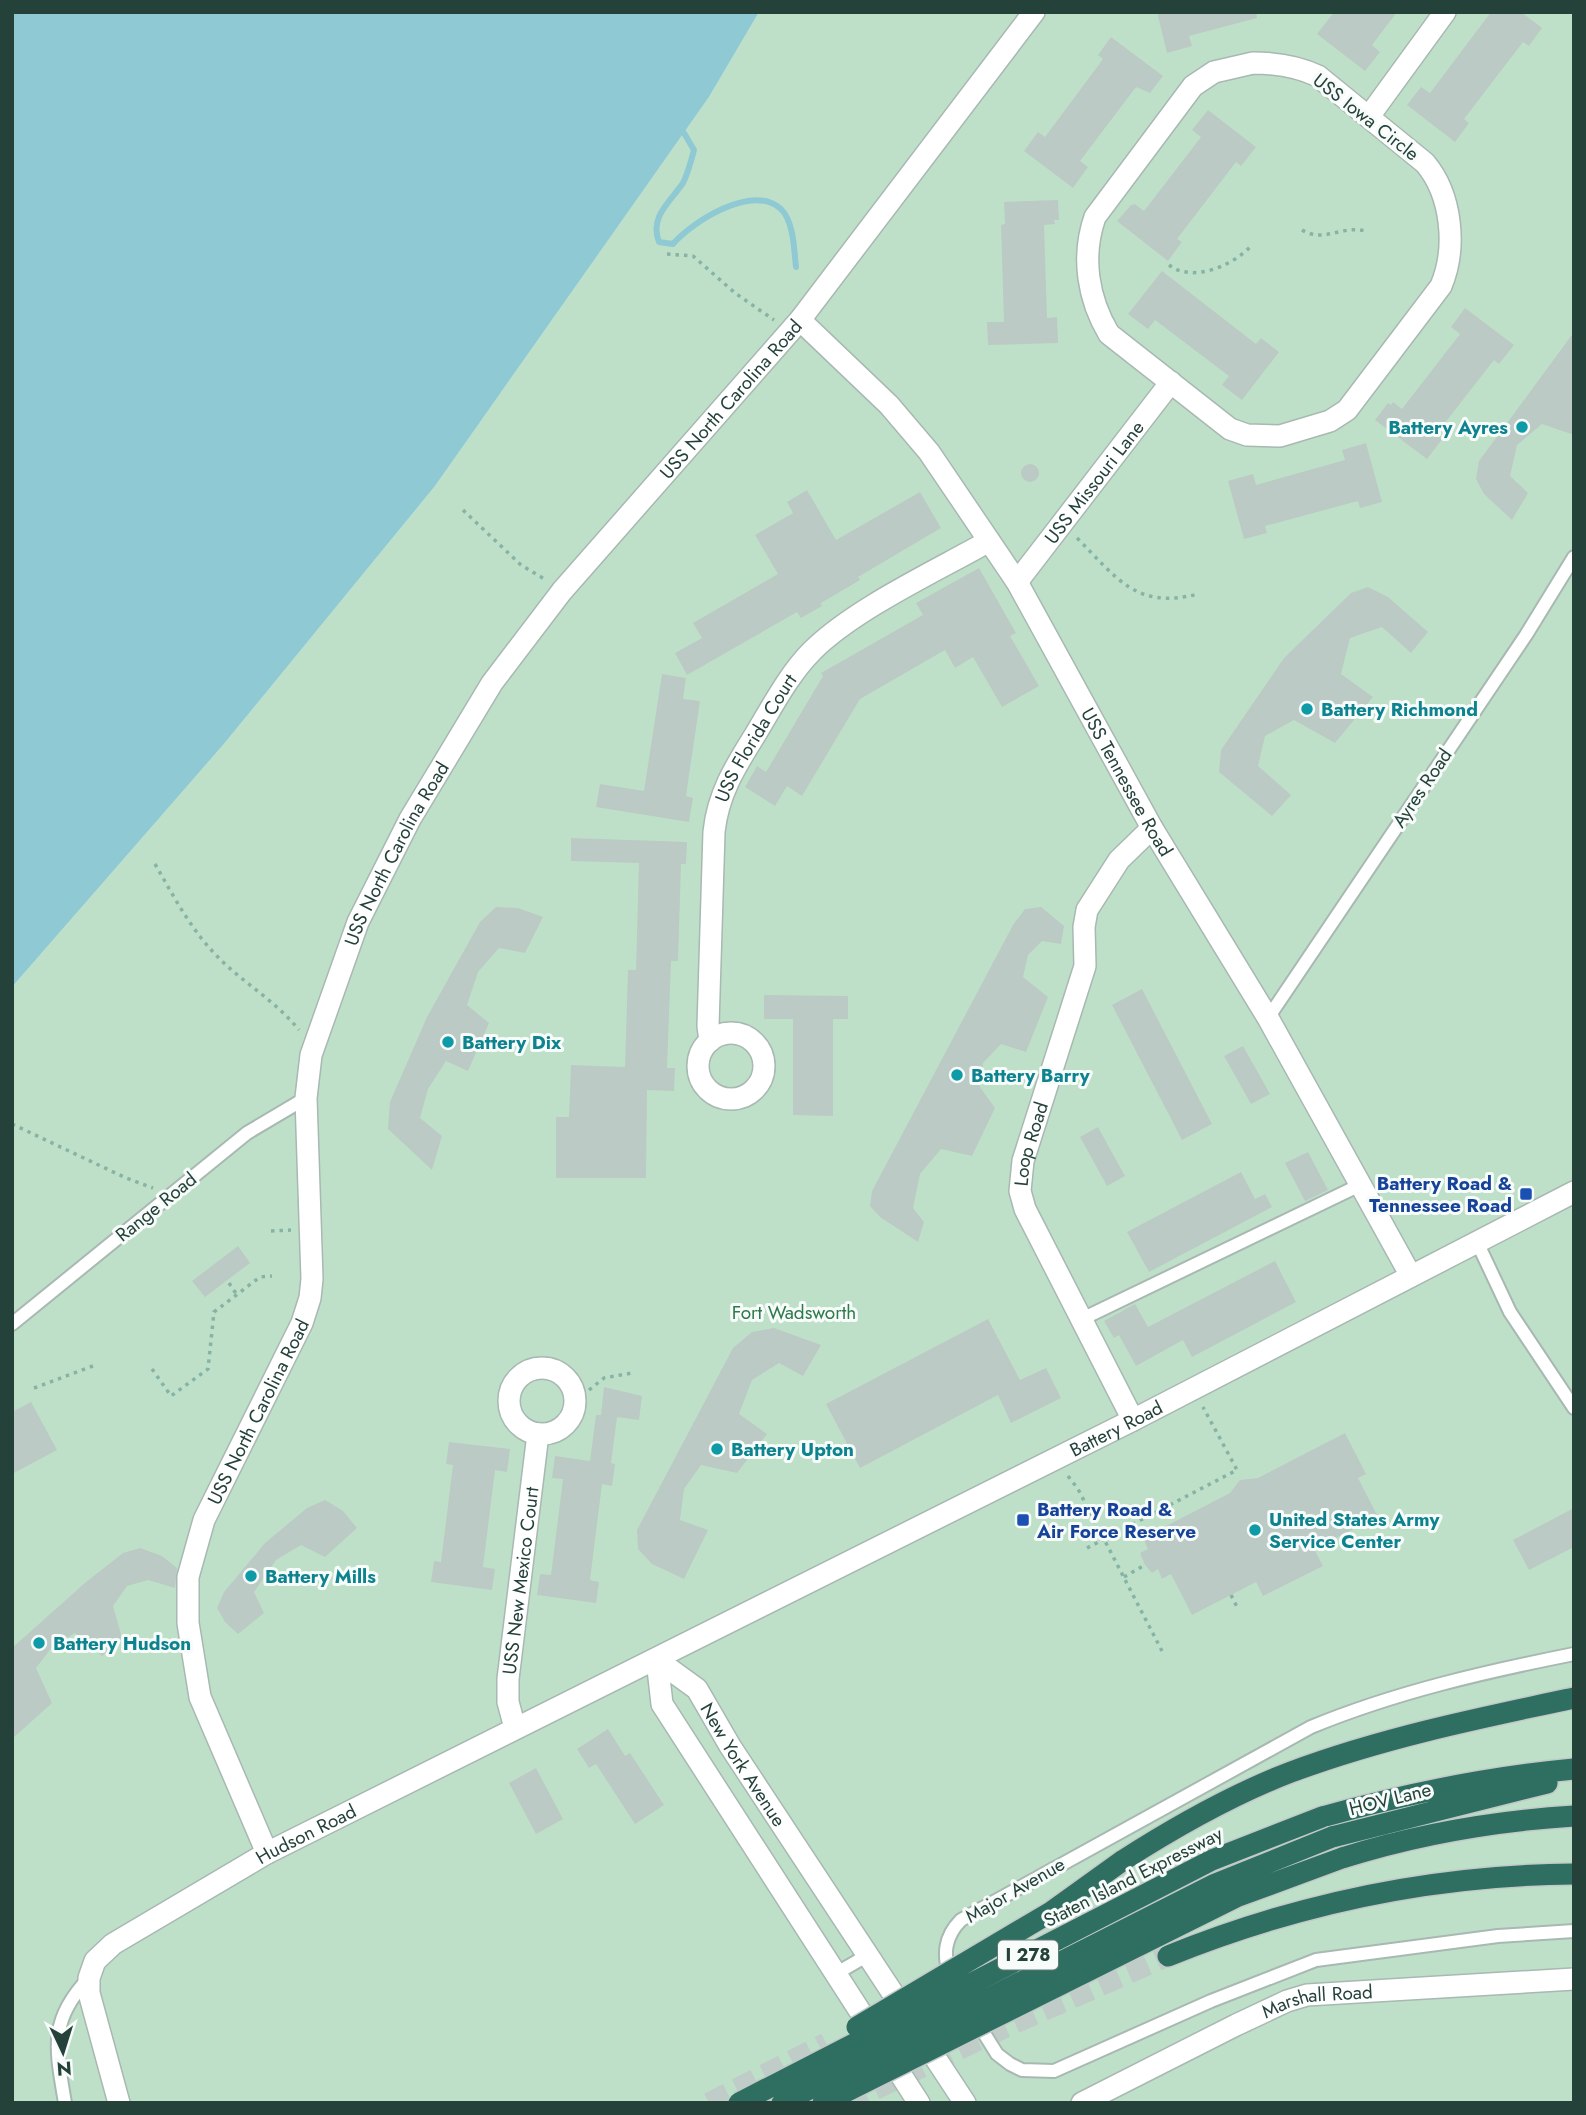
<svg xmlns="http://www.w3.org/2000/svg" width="1586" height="2115" font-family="Jost,sans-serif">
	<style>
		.green { fill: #bfe0c8 }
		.water { fill: #8ec9d4 }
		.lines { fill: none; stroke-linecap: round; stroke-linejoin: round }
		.stream { stroke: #8ec9d4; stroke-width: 6 }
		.building { fill: #bbcac4 }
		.highway-tunnel { stroke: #bfccc8; stroke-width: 21; stroke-dasharray: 21 10; stroke-linecap: butt }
		.lane-casing { stroke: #a8b8b2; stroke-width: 16 }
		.street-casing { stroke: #a8b8b2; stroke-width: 24 }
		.highway-casing { stroke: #c2cac8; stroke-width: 24 }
		.path { stroke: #86b3a5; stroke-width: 3.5; stroke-dasharray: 3.5 5; stroke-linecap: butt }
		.lane { stroke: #fff; stroke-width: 12 }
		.street { stroke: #fff; stroke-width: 21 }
		.highway { stroke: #2f6f62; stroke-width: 21 }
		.highway-bridge-casing { stroke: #c2cac8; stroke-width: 24; stroke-linecap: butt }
		.highway-bridge { stroke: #2f6f62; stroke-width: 21 }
		.culture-dot { fill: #0f9aa8; stroke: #f7fbf9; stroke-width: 2.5 }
		.transit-dot { fill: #1a4fb4; stroke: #f7fbf9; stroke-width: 2.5 }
		.labels { text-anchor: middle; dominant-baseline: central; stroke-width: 6; stroke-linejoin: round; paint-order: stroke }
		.shield { fill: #f7fbf9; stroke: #637a73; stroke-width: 2 }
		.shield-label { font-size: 18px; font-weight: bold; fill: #24423a }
		.street-label { font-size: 19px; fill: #24423a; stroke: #f7fbf9 }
		.culture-label { font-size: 19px; font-weight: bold; fill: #0d838f; stroke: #f7fbf9; text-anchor: start }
		.transit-label { font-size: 19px; font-weight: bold; fill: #164399; stroke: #f7fbf9; text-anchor: end }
		.park-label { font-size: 19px; fill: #2d7a4b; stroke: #f7fbf9 }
	</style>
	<rect width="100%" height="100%" fill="#e6efeb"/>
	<path class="green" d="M759,12h815v2091h-1562v-1116l211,-242 212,-259 274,-389z"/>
	<path class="water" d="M12,12h747l-50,85 -274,389 -212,259 -211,242z"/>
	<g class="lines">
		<path class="stream" d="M684,133l10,17c-3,11 -6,23 -11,33 -13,19 -34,34 -24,59l14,2c19,-22 79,-61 108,-35 13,13 13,41 15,58"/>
	</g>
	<path class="building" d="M1157,12h99l1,6 -68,18 3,10 -25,7z
		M1334,12h63l-25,33 8,7 -15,19 -48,-37z
		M1491,12h30l21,16 -13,18 -6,-4 -59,77 5,4 -14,19 -48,-37 14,-18 9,6z
		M1111,37l52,39 -13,17 -14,-6 -56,74 8,6 -15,21 -49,-37 14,-19 7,5 58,-78 -5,-4z
		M1208,110l48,37 -15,19 -5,-4 -59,77 5,3 -14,19 -51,-40 14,-16 4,-1 9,7 57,-74 -9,-7z
		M1058,200l1,20h-5l1,4 -11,1 3,93 10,-1 1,26 -70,2 -1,-23h17l-3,-97 4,-1 -1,-22z
		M1162,271l94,73 5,-6 18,14 -37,48 -20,-15 7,-9 -74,-56 -7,9 -20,-15z
		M1465,308l49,37 -15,19 -5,-4 -57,73 6,5 -16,21 -52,-39 13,-17 3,2 2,-3 9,7 58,-75 -9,-7z
		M1574,332v103l-32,-11 -25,21 -7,31 18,17 -16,27 -28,-26 -8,-15 3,-18z
		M1366,443l16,59 -22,6 -2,-7 -93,25 2,7 -23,6 -16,-58 25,-7 3,11 89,-25 -3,-10z
		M1021 473a9 9 0 1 1 18 0a9 9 0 1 1-18 0Z
		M807,490l29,50 84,-48 21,36 -83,49 2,3 -39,23 1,3 -21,12 -4,-6 -110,63 -12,-22 27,-15 -9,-15 85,-49 -23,-39 38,-22 -6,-11z
		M979,568l37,65 -6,3 29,50 -37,21 -29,-50 -18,11 -10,-18 -85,49 -58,97 -15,-10 -12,20 -30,-19 12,-21 9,6 57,-96 -2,-3 102,-58 -7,-12z
		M1368,587l20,10 40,35 -17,21 -29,-26 -32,11 -9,36 32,23 -38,46 -41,-23 -29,16 -7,30 33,29 -19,21 -53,-44 2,-22 63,-92 67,-65z
		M662,674l24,4 -3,21 17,2 -14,95 7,2 -4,24 -93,-15 4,-23 44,7z
		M571,838l116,4 -1,22h-5l-3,97h-7l-4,107h8l-1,23 -27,-1 -1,88h-90v-61h13l2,-52 54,2 3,-97h8l3,-107 -68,-2z
		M496,907l22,1 25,9 -18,36 -26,-5 -21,24 -11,33 22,18 -21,48 -22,-10 -18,28 -8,29 22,18 -10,34 -44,-41 2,-27 37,-85 53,-95z
		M1041,907l23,19 -3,18 -19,-3 -14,14 -5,22 25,20 -22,55 -25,-8 -18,19 -3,24 15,21 -23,48 -31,-7 -21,25 -7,34 11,14 -6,20 -38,-25 -10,-11 2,-15 141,-266 12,-16z
		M1142,989l70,135 -30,16 -70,-135z
		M764,995l84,1v23h-15v97l-40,-1v-96h-29z
		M1243,1046l27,48 -19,10 -27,-48z
		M1098,1127l27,49 -18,10 -27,-49z
		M1308,1152l20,38 -23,11 -20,-38z
		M1241,1172l14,27 10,-5 7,13 -123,65 -22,-40z
		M238,1246l12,17 -45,34 -13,-16z
		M1275,1261l21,41 -104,55 -9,-17 -47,26 -17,-31 -5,3 -10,-17 31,-17 13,23z
		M988,1319l32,61 26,-12 15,30 -50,25 -13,-28 -138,73 -34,-64z
		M774,1328l47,17 -18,31 -24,-13 -27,17 -13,34 28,20 -30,39 -36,-8 -17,24 -4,31 28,10 -24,49 -32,-15 -14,-15 -1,-19 96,-182 19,-16z
		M604,1387l38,9 -3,24 -22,-3 -6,46 4,1 -3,22 -10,-2 -12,96 9,2 -3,21 -59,-8 3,-21 11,1 12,-96 -11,-1 3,-22 35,5 6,-46h5z
		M31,1402l26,48 -45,24v-62z
		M1345,1433l21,41 -8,4 20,39 -64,32 9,17 -60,30 -7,-14 -64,33 -21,-41 -9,5 -4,-10 -6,4 -7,-8 -5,-12 8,-4 -5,-11 87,-45 10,-13 18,-2z
		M449,1442l61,7 -3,23 -12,-2 -12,97 12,2 -3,21 -61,-8 3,-21 7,1 12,-97 -7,-1z
		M325,1500l18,11 14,17 -32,29 -24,-12 -25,15 -22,32 10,21 -26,21 -13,-12 -8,-14 7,-16 41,-49 42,-35z
		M1574,1508v39l-45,23 -16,-30z
		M140,1548l22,8 15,12 -2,20 -27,-8 -21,6 -14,20 9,32 -20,18 -27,-23 -23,14 -16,21 16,35 -40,36v-91l74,-66 37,-29z
		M608,1729l17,27 5,-3 34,52 -29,19 -39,-60 -7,4 -12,-19z
		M536,1768l27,51 -27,15 -27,-51z"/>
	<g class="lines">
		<path class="highway-tunnel" d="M709,2103l117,-60
			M847,2103l157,-75 164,-72"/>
		<g class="lane-casing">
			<path id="lane" d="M1268,1018l258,-383 48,-78
				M1477,1242l33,70 64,96
				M1082,1319l278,-134
				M12,1324l235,-191 59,-35
				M837,1973l31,-18
				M950,1977c-7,-22 -6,-40 11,-57l350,-193c85,-35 173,-55 263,-73
				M977,2022l20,32 13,10 12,6 32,1 157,-70 105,-41 182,-24 76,-5
				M65,2103c-9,-54 -17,-82 24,-125"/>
		</g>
		<g class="street-casing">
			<g id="street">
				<path d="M1253,63c24,0 44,3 65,13l107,87c27,32 32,85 16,123l-94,124 -17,11 -50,15 -33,-1 -17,-6 -121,-95c-21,-35 -28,-77 -14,-117l98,-131 21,-14z"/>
				<path d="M1370,115l75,-103"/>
				<path id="s1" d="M800,320l89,85 40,47 88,130 135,246 116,190 143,258"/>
				<path id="s2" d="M1017,582l154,-200"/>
				<circle cx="731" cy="1066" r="33"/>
				<path id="s3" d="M710,1041l-2,-15 6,-194c4,-38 21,-65 41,-97 17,-28 34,-61 57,-84 42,-42 124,-80 177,-110"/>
				<circle cx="542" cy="1401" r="33"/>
				<path id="s4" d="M1133,1420l-108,-211 -5,-18 3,-30 62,-195 -1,-39 3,-17 32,-50 33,-32"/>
				<path id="s5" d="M657,1660l40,29 33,57 235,357"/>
				<path d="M657,1660l5,44 257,399"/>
				<path id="s6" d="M515,1728l-7,-26v-23l30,-245"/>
				<path id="s7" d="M267,1853l-67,-156 -12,-74v-46l16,-57 98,-197 8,-25 2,-19 -6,-181 5,-43 47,-133 52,-103 82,-136 70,-92 238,-271 234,-308"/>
				<path id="s8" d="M119,2103l-30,-110v-15l6,-17 18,-17 154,-91 866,-433 441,-228"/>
				<path id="s9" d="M1082,2103l154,-78 51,-24 20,-6 267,-16"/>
			</g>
		</g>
		<g class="highway-casing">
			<path id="highway" d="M1322,1817c83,-23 166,-40 252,-48
				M1332,1837l215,-54
				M1342,1858c76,-24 153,-37 232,-42
				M1122,1861c53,-34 109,-66 169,-89 91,-34 188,-54 283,-74
				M1168,1956c131,-53 264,-81 406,-82"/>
		</g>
		<path class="path" d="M1302,230c23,14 42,-7 66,2
			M667,254l26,2 42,37 39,27
			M1169,265c23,18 63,1 81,-18
			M463,510l58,55 25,15
			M1077,538c40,40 59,72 121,56
			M155,864c18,31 35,64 60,90 26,28 59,45 84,76
			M12,1124l114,54 27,10
			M271,1231l20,-1
			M229,1283l8,12
			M152,1369l19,27 37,-27 6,-57 46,-35 12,-1
			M34,1388l59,-22
			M589,1390l15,-12 28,-5
			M1068,1476l10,13 84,162
			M1087,1548l150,-78 -34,-63
			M1124,1577l21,-12
			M1231,1595l7,14"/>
		<use href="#lane" class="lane"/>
		<use href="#street" class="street"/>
		<use href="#highway" class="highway"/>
		<g class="highway-bridge-casing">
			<path id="highway-bridge" d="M857,2027l194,-115 71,-51
				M739,2103l473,-243 110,-43
				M782,2103l431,-218 119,-48
				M823,2103l413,-206 106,-39"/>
		</g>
		<use href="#highway-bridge" class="highway-bridge"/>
	</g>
	<g class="culture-dot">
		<circle cx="1522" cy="427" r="7"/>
		<circle cx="1307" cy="709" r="7"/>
		<circle cx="448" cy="1042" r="7"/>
		<circle cx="957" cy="1075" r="7"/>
		<circle cx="717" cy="1449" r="7"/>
		<circle cx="1255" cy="1530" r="7"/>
		<circle cx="251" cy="1576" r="7"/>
		<circle cx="39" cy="1643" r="7"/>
	</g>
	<g class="transit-dot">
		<rect x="1519" y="1187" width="14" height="14" rx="3.5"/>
		<rect x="1016" y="1513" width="14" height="14" rx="3.5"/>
	</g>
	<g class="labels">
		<rect class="shield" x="998" y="1940.5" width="60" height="29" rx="5"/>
		<g class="shield-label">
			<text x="1028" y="1955">I 278</text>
		</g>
		<g class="street-label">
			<text transform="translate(1366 117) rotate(38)">USS Iowa Circle</text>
			<text stroke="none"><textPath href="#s7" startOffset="1626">USS North Carolina Road</textPath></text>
			<text stroke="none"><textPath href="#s2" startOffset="126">USS Missouri Lane</textPath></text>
			<text stroke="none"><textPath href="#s3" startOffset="313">USS Florida Court</textPath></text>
			<text stroke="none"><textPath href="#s1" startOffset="570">USS Tennessee Road</textPath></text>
			<text transform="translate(1422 788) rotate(-56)">Ayres Road</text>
			<text stroke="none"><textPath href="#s7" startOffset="1059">USS North Carolina Road</textPath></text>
			<text stroke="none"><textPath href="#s4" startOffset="304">Loop Road</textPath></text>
			<text transform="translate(156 1207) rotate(-39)">Range Road</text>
			<text stroke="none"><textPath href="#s7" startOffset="471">USS North Carolina Road</textPath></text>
			<text stroke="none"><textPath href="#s8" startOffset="1300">Battery Road</textPath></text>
			<text stroke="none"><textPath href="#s6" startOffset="149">USS New Mexico Court</textPath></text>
			<text stroke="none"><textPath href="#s5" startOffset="138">New York Avenue</textPath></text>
			<text transform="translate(1390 1799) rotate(-14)">HOV Lane</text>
			<text stroke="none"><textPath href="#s8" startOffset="394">Hudson Road</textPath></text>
			<text transform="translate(1133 1877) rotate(-27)">Staten Island Expressway</text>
			<text transform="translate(1015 1890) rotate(-30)">Major Avenue</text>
			<text stroke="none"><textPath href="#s9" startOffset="259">Marshall Road</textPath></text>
		</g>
		<g class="culture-label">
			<text x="1508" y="427" text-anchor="end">Battery Ayres</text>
			<text x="1321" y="709">Battery Richmond</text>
			<text x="462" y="1042">Battery Dix</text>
			<text x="971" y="1075">Battery Barry</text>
			<text x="731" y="1449">Battery Upton</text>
			<text x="1269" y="1519">United States Army<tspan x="1269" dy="22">Service Center</tspan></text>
			<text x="265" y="1576">Battery Mills</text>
			<text x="53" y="1643">Battery Hudson</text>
		</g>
		<g class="transit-label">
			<text x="1512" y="1183">Battery Road &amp;<tspan x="1512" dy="22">Tennessee Road</tspan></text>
			<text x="1037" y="1509" text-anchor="start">Battery Road &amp;<tspan x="1037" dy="22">Air Force Reserve</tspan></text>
		</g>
		<g class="park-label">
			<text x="794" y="1312">Fort Wadsworth</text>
		</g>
	</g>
	<rect width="1586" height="2115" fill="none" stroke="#24423a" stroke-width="28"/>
	<g transform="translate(63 2052) rotate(176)" stroke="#f7fbf9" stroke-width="5" paint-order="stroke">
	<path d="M0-5L12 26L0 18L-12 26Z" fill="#24423a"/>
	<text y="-10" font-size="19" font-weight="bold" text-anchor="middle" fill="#24423a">N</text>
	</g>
</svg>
